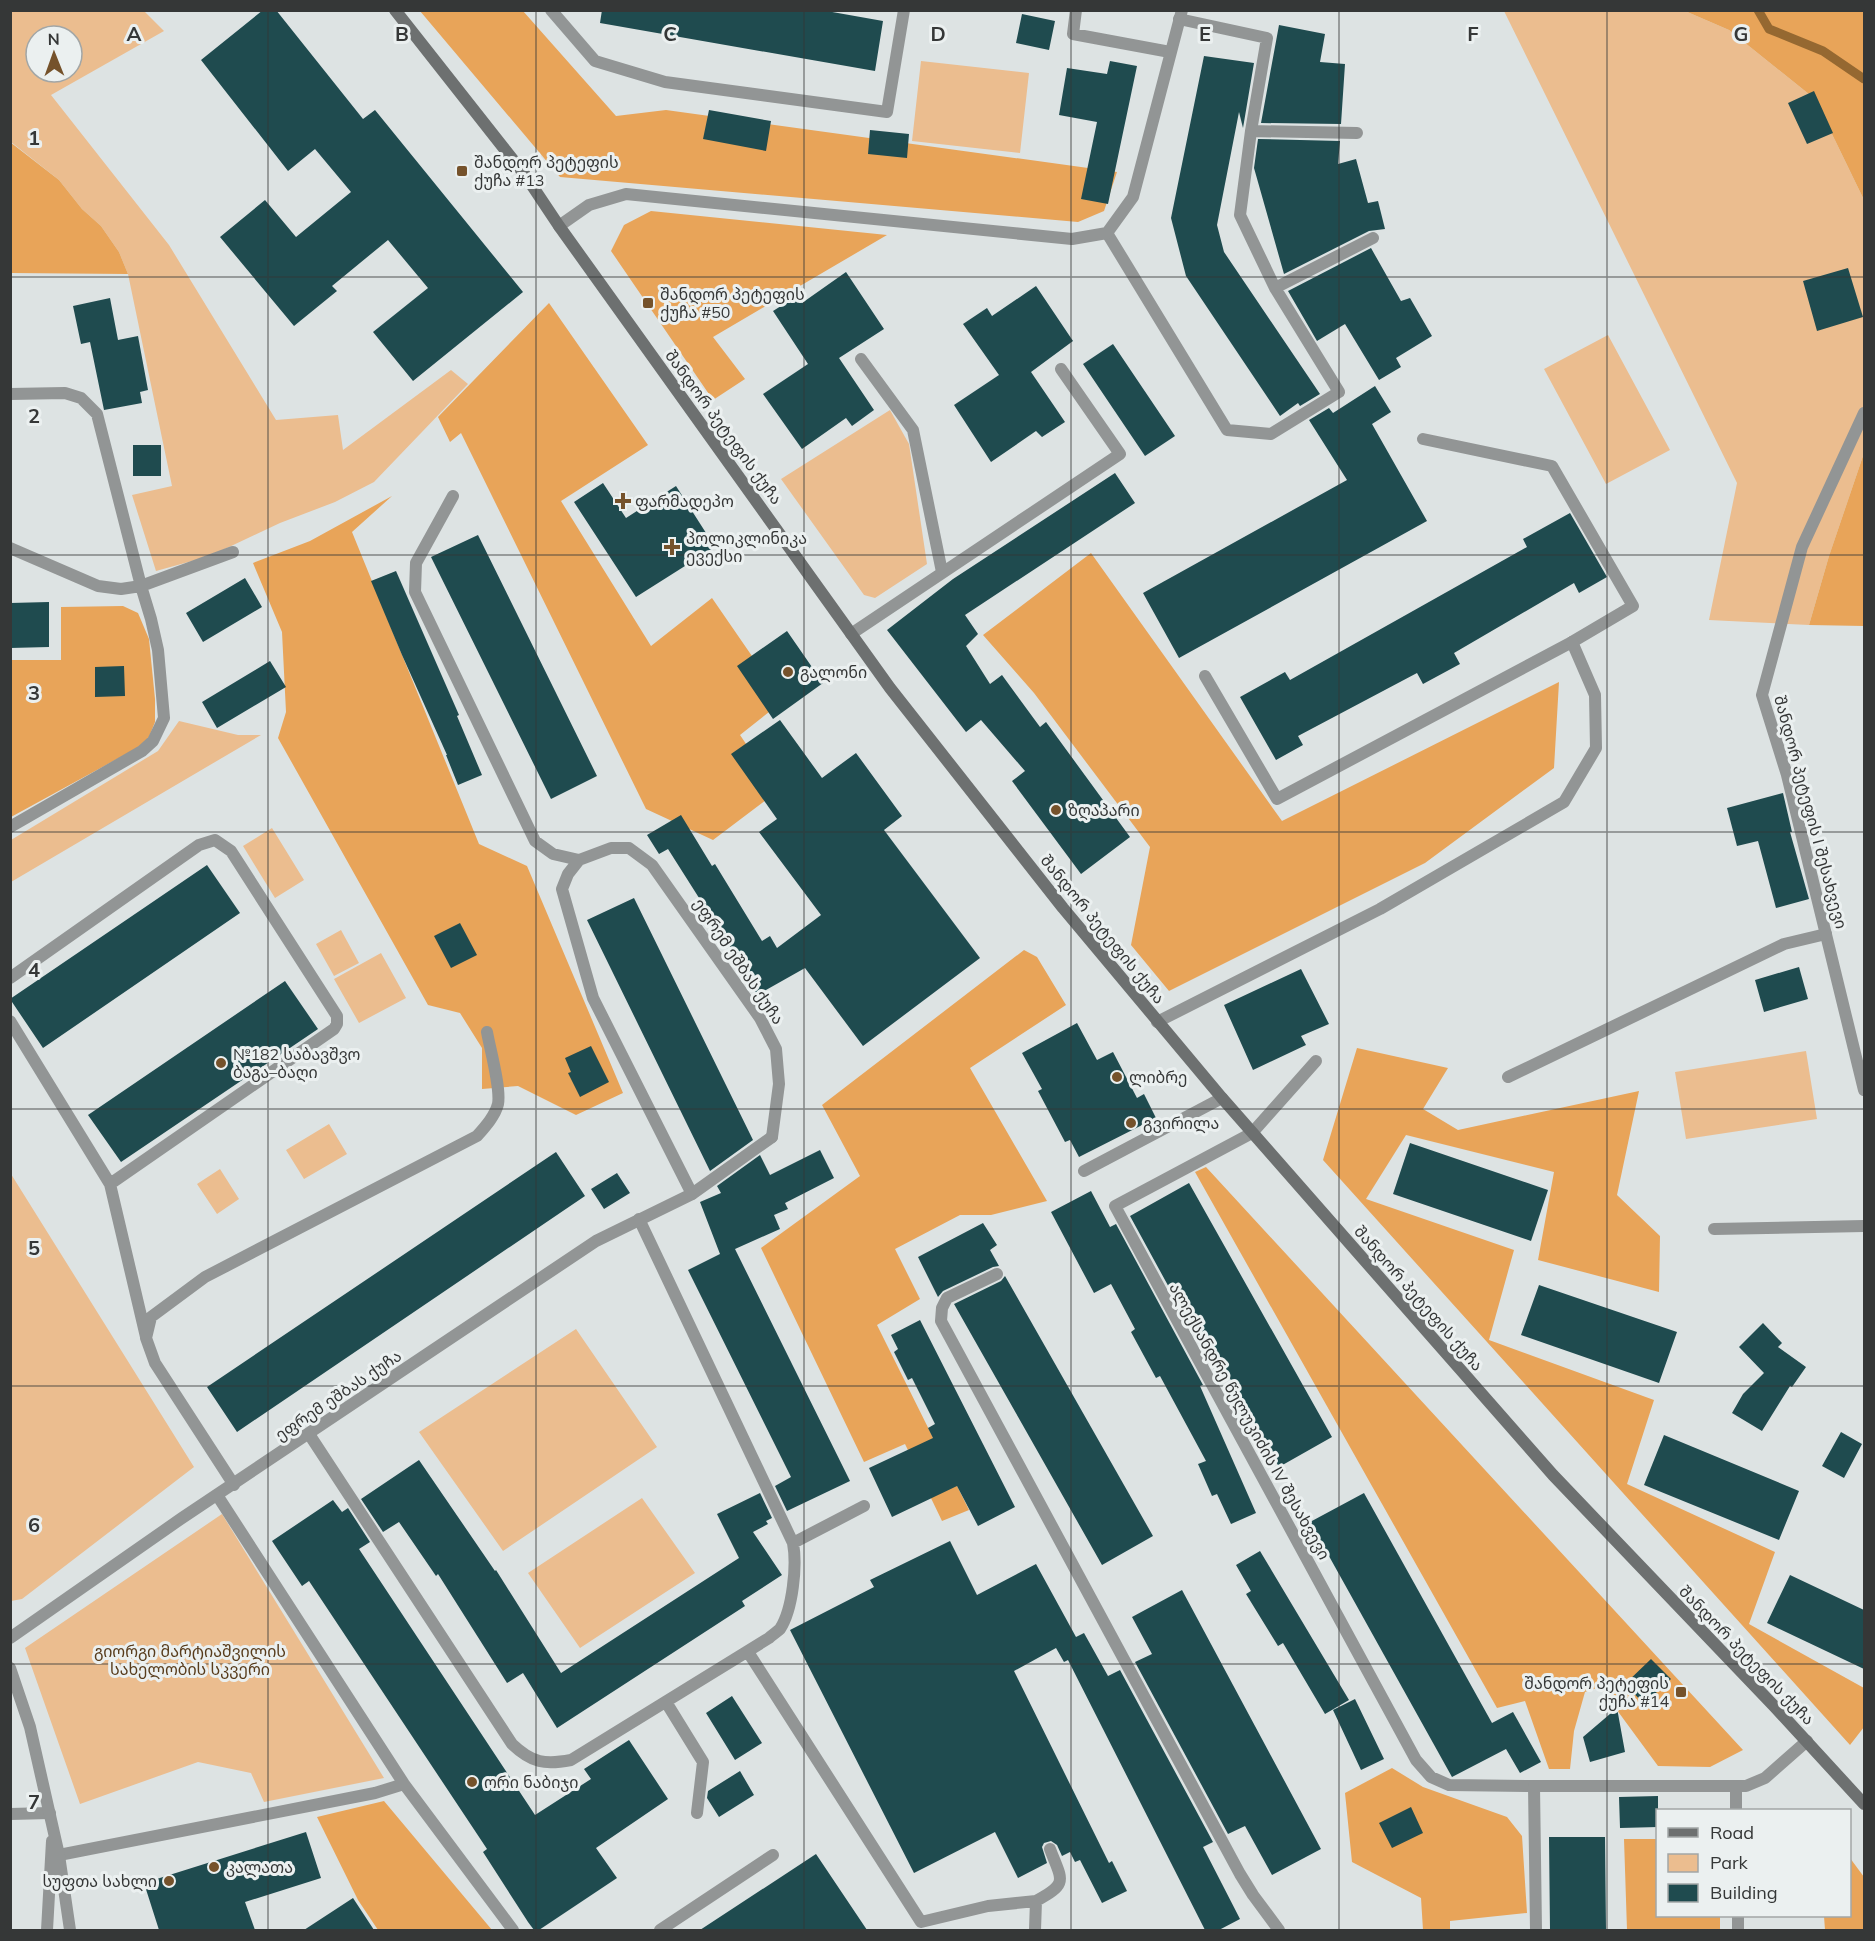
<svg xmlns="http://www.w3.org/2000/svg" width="1875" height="1941" font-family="Mulish,'Noto Sans Georgian',sans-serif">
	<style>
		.green { fill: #ebbd8f; fill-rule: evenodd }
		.forest { fill: #e8a459 }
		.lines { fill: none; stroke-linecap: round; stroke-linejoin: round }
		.stream { stroke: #956831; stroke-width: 9 }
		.building { fill: #1f4b4f }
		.service { stroke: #929595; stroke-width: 12 }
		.minor { stroke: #929595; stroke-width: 12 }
		.tertiary { stroke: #929595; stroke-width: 12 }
		.secondary { stroke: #6d7070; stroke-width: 12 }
		.grid { fill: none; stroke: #353737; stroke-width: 1.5; stroke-opacity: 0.55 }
		.poi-dot { fill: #75522b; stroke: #ebf0f0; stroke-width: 2 }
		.labels { text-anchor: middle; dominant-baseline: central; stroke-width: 6; stroke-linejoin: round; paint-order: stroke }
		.poi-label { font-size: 16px; fill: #353737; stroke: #ebf0f0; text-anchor: start }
		.street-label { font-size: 16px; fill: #353737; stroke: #ebf0f0 }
		.park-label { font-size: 16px; fill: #583c1c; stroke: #ebf0f0 }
		.grid-label { font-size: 20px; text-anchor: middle; font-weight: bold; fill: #353737; stroke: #ebf0f0; stroke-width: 6; stroke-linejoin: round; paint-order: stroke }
	</style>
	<rect width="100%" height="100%" fill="#dde3e3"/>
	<path class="green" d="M10,11h134l20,20 -113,64 118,150 107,175 62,-5 5,35 108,-80 17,14 -94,98 -39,20 -55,21 -70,33 -54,15 -24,-76 40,-9 -44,-212 -9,-22 -18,-26 -19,-17 -23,-29 -48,-38zM36,36h36v36h-36z
		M1504,11h181l44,19 86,69 49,101v253l-35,103 -20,69 -100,-5 28,-137z
		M921,61l108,12 -9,80 -108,-12z
		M1608,335l62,115 -64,34 -62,-115z
		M890,410l19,34 18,120 -52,34 -11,-3 -83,-116z
		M179,721l59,14h23l-250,147v-42l147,-89z
		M272,828l32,52 -29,18 -32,-52z
		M341,930l18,33 -25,13 -18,-32z
		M381,953l25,45 -47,25 -25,-44z
		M1806,1051l11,68 -131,20 -11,-67z
		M329,1124l18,30 -43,25 -18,-29z
		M220,1169l19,30 -22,15 -20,-30z
		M11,1174l183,293 -172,132 -11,2z
		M576,1329l81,118 -154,104 -84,-119z
		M642,1498l53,75 -115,75 -52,-75z
		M222,1514l162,264 -120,24 -13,-29 -53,-11 -118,42 -55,-156z"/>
	<path class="forest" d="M420,11h103l93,105 50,-6 451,62 -13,39 -26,11 -518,-45z
		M1685,11h179v189l-49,-101 -86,-69z
		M10,142l49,38 23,29 19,17 18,26 9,22 -117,-1z
		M651,211l236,24 -174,102 32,42 -32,21 -102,-149 13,-26z
		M549,303l99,142 -87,56 90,145 61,-48 71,103 -43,34 38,56 -65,49 -67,-31 -185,-376 -11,9 -12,-25z
		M1864,453v173l-55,-1 20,-69z
		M392,496l-40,36 127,312 48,22 96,227 -47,22 -58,-29 -36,3v-41l-22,-35 -32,-8 -150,-267 8,-26 -4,-80 -29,-69 57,-22z
		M1091,553l191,268 277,-139 -5,86 -129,95 -256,128 -38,-46 19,-98 -116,-154 -51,-58z
		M123,606l15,7 11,26 6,60v23l-6,15 -10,10 -128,70v-157h50v-53z
		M1024,950l13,7 29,48 -96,63 77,133 -56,14h-31l-65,34 25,50 -43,26 92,185 -27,11 -37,-77 -41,18 -103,-214 99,-72 -38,-71z
		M1357,1048l91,20 -25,41 35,21 181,-39 -22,104 43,41 -1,56 -121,-32 16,-88 -148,-37 -40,64 148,51 -25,90 165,60 -27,84 148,68 -26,72 115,64v39l-14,18 -527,-585z
		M1206,1167l537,583 -33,17 -52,-1 -58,-79 -15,5 -11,39 -4,38h-21l-24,-68 -28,7 -302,-536z
		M1392,1768l31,19 84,30 15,19 5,77 -77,8v9h-27l-2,-32 -69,-36 -7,-69z
		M384,1801l108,129h-114l-20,-30 -41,-83z
		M1624,1839h33l1,77h62v14h-93z
		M1850,1858l14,19v53h-39l-1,-14h26z"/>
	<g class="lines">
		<path class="stream" d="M1758,10l11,19 54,22 41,28"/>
	</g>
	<path class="building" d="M263,10h13l87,109 12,-9 148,182 -110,89 -40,-49 55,-44 -40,-48 -56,46 5,5 -43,35 -74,-89 45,-37 31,37 55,-45 -36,-43 -27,22 -87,-111z
		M602,10h219l62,11 -8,50 -275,-48z
		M1022,14l33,7 -6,29 -33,-7z
		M1279,25l46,9 -5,28 25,2 -4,60 -80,-1z
		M1204,56l50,7 -11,65 -4,-16 -22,113 7,27 96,142 -20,12 -2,-3 -18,13 -94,-140 -15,-58z
		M1110,61l27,5 -29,138 -27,-5 16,-77 -38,-7 8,-47 40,6z
		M1814,91l19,42 -26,11 -19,-41z
		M709,110l62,11 -5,30 -63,-12z
		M870,130l39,4 -2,24 -39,-4z
		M1258,139l82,2 -2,23 18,-5 12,44 10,-2 7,28 -16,2 -85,43 -30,-106z
		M1371,248l30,53 9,-3 22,38 -36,22 5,9 -22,13 -34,-56 -28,17 -29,-50z
		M1848,268l15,49 -46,14 -14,-50z
		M846,272l38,57 -45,29 35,52 -22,16 -6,-8 -44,31 -39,-55 45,-30 -35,-53 24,-15 5,7z
		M1036,286l37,55 -42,31 34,50 -23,15 -6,-6 -45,31 -37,-57 45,-30 -36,-51 24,-16 5,8z
		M110,298l8,42 20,-4 10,54 -8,2 2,11 -38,7 -14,-68 -9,2 -8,-38z
		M1113,344l62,92 -30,20 -62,-92z
		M1375,386l16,26 -19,12 55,97 -248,137 -36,-65 204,-113 -38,-60 20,-12 4,5z
		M133,445h28v31h-28z
		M1115,473l20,30 -170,112 13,19 -12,12 24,38 12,-9 38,52 6,-5 84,115 -49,37 -69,-93 13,-10 -44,-51 -15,12 -79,-102 66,-51z
		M603,483l23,35 50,-32 39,61 -79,50 -62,-95z
		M1570,513l37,64 -28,16 -5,-10 -120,70 6,11 -37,20 -6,-11 -119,63 5,9 -27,15 -36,-63 45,-25 5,8 237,-133 -4,-8z
		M478,535l119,241 -46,23 -120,-242z
		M396,571l63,144 -2,1 25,59 -24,10 -12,-30h1l-45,-100 -31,-74z
		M245,578l17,29 -59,35 -17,-29z
		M49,602v45l-39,1v-45z
		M787,631l36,52 -50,36 -36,-53z
		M270,661l16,26 -69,41 -15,-26z
		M124,666l1,30 -30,1v-30z
		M780,720l42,58 34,-25 46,63 -18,14 96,128 -117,88 -58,-78 -48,27 -12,-22 1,-1 -78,-123 -9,5 -12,-19 34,-20 31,51 3,-2 47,77 8,-5 7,12 44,-33 -62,-83 18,-13 -46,-65z
		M1783,793l9,39h-2l19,67 -33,9 -18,-67 -21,5 -10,-38z
		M207,865l33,48 -197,135 -33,-49z
		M634,898l119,242 -43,31 -123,-251z
		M460,923l17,32 -26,13 -17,-32z
		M1799,967l9,32 -44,13 -9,-32z
		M1301,969l28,55 -28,12 5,9 -53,25 -29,-65z
		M285,981l33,48 -197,133 -33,-47z
		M1077,1023l20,37 16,-8 24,46 7,-4 12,24 -77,39 -9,-17 -5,2 -27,-51 4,-2 -20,-36z
		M591,1046l18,36 -29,15 -12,-24 3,-1 -6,-14z
		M1410,1143l138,47 -17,51 -138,-47z
		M820,1150l14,28 -49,25 3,6 -14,6 6,14 -45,20 115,232 -63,30 -12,-25 16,-9 -103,-207 32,-16 -20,-52 21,-9 -4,-7 43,-31 10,20z
		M556,1152l29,44 -348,236 -30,-45z
		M617,1173l13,20 -26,16 -13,-20z
		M1189,1183l143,254 -53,30 -52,-94 -9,4 -88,-161z
		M1091,1191l19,36 6,-3 87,161 -3,1 56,127 -25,11 -14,-30 -5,2 -14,-32 8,-3 -46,-85 -4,2 -25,-46 4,-3 -24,-45 -17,9 -43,-81z
		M983,1223l14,22 -7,5 9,16 -6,1 -50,24 -5,6 -20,-40z
		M1005,1276l148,260 -51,29 -148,-261 47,-23z
		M1539,1285l138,47 -18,51 -138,-48z
		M920,1320l95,187 -37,19 -21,-40 -65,31 -23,-49 64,-30 -5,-10 7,-4 -23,-46 -4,2 -14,-28 4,-3 -7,-14z
		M1763,1323l19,20 -4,4 28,20 -14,20 -2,-1 -28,45 -30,-18 11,-19 21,-21 -25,-26z
		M1841,1432l21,12 -18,34 -22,-12z
		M1664,1435l135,56 -20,49 -135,-55z
		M419,1460l76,111 1,-1 65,103 178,-115 -22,-44 43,-21 12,25 -6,3 2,3 -15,8 29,43 -40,26 3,5 -188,122 -34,-55 -16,10 -69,-109 -2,2 -37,-54 -16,10 -22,-33z
		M1364,1493l128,230 21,-11 28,50 -21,11 -14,-24 -54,28 -142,-255z
		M333,1500l9,12 6,-4 22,34 -11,7 176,266 56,-36 -7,-10 45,-29 39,59 -72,49 21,30 -78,52h-5l-6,-8 -45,-70 4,-3 -178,-268 -7,5 -30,-45z
		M950,1541l27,54 59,-31 40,73 8,-4 24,43 12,-6 93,172 -10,5 37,72 -21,11h-14l-137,-270 -4,2 -8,-14 -42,23 95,192 3,-2 15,30 -25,12 -22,-43 -5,2 -5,-10 -8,4 -5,-11 -6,-4 -7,2 -2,4 5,16 -29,15 -23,-46 -81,41 -124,-243 84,-43 -4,-7z
		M1260,1551l89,149 -24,14 -42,-71 -5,3 -32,-52 5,-3 -15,-26z
		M1790,1575l74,35v59l-97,-46z
		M1182,1590l139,259 -49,26 -27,-49 -17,8 -93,-172 17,-8 -20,-37z
		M1651,1659l20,20 -27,25 -19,-20z
		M732,1696l30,47 -27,17 -29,-47z
		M1355,1699l29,60 -23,11 -28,-60z
		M1617,1708l8,44 -35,10 -7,-25z
		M740,1771l14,24 -35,22 -12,-19 1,-7z
		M1658,1796v31l-38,1 -1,-31z
		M1411,1807l12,26 -31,15 -13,-25z
		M306,1832l15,46 -76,24 10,28h-96l-15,-47z
		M1549,1837h56l1,93h-56z
		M816,1854l51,76h-167z
		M353,1898l21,32h-70z"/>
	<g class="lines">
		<path class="service" d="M551,10l44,51 70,21 222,30 17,-102
			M1076,10l-3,24 97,18
			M1251,131l106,2
			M1107,233l120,197 44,4 68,-42 -64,-104 -35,-73 11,-84 16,-93 -88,-19
			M1275,288l98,-50
			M861,359l52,71 29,142
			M10,394l55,-1 16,5 16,16 44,172 92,-34
			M453,496l-37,67 -1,29 120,249 18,13 26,6
			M10,548l88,38 23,3 20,-3 10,33 7,31 6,68 -11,23 -11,10 -132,76
			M851,634l269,-180 -59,-85
			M1205,676l72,123 295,-157 61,-36 -81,-140 -129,-27
			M10,978l189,-133 16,-5 16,11 106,165v8l-3,5 -224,155
			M10,1021l100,163 36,153
			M1316,1061l-64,72 -137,73 301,554 15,17 18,8 85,1
			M1508,1077l276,-133 42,-10
			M1084,1171l138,-73
			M692,1194l-99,-196 -31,-109 6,-15 11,-14 32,-12h18l23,17 108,153 16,31 3,35 -7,53
			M1714,1229l150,-3
			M997,1274l-50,24 -5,10 -1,13 299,553 13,21 26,35
			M309,1434l203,310c20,19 33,21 59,16l198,-122c3,-3 8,-6 11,-9 13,-20 17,-64 13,-86l-154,-324
			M234,1485l-79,-122 -9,-25 5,-21 54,-40 272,-141c8,-9 18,-20 21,-32 3,-16 -8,-55 -11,-72
			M217,1495l187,289 109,146
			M793,1543l71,-37
			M748,1652l173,270 67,-16 48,-5 -1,29
			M666,1702l37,60 -6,51
			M1736,1786v24
			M10,1814l40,-1
			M59,1855l316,-62 29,-9
			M1036,1901c33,-18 26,-20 14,-52
			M1738,1916v14
			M660,1930l113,-75"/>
		<path class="minor" d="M559,226l30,-21 37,-11 446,45 35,-6 26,-36 49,-187
			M1864,413l-62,134 -40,148 25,80 77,315
			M1157,1022l223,-113 184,-107 32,-54 -1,-53 -23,-53
			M10,1638l172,-120 414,-277 96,-47 80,-57
			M1536,1930l-2,-144h212l19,-8 42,-37"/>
		<path class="tertiary" d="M10,1668l20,59 29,128 11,75
			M47,1930l5,-89"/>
		<path class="secondary" d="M395,10l130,165 34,51 331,462 173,220 159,190 331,377 221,231 90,98"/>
	</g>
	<path class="grid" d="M268,10v1920M536,10v1920M804,10v1920M1071,10v1920M1339,10v1920M1607,10v1920M10,277h1854M10,555h1854M10,832h1854M10,1109h1854M10,1386h1854M10,1664h1854"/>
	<g class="poi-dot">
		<rect x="456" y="165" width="12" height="12" rx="3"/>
		<rect x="642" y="297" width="12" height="12" rx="3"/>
		<path d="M620 492h6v6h6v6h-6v6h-6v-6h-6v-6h6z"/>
		<path d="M669 538h6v6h6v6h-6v6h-6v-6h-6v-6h6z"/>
		<circle cx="788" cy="672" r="6"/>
		<circle cx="1056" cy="810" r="6"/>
		<circle cx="221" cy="1063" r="6"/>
		<circle cx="1117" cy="1077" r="6"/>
		<circle cx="1131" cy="1123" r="6"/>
		<rect x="1675" y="1686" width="12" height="12" rx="3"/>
		<circle cx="472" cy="1782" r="6"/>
		<circle cx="214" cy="1867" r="6"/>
		<circle cx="169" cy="1881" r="6"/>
	</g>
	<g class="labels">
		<g class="poi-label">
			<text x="474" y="162">შანდორ პეტეფის<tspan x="474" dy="18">ქუჩა #13</tspan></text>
			<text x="660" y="294">შანდორ პეტეფის<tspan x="660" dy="18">ქუჩა #50</tspan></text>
			<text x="635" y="501">ფარმადეპო</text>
			<text x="686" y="538">პოლიკლინიკა<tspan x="686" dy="18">ევექსი</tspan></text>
			<text x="800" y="672">გალონი</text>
			<text x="1068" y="810">ზღაპარი</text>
			<text x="233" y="1054">№182 საბავშვო<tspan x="233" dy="18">ბაგა–ბაღი</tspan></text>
			<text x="1129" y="1077">ლიბრე</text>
			<text x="1143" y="1123">გვირილა</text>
			<text x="1669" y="1683" text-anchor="end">შანდორ პეტეფის<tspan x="1669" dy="18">ქუჩა #14</tspan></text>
			<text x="484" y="1782">ორი ნაბიჯი</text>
			<text x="226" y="1867">კალათა</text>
			<text x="157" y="1881" text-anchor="end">სუფთა სახლი</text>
		</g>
		<g class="street-label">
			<text transform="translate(724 427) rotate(54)">შანდორ პეტეფის ქუჩა</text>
			<text transform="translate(1811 812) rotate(75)">შანდორ პეტეფის I შესახვევი</text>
			<text transform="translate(1103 929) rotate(51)">შანდორ პეტეფის ქუჩა</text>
			<text transform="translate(739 961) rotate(56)">ეფრემ ეშბას ქუჩა</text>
			<text transform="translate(1419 1298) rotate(49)">შანდორ პეტეფის ქუჩა</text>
			<text transform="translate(338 1395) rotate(-34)">ეფრემ ეშბას ქუჩა</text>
			<text transform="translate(1250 1421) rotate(61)">ალექსანდრე წულუკიძის IV შესახვევი</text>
			<text transform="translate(1747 1655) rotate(46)">შანდორ პეტეფის ქუჩა</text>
		</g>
		<g class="park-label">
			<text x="190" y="1651">გიორგი მარტიაშვილის<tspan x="190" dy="18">სახელობის სკვერი</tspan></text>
		</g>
	</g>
	<g class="grid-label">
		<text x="134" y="41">A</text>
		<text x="402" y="41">B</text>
		<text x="670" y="41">C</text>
		<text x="938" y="41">D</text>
		<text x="1205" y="41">E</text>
		<text x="1473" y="41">F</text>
		<text x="1741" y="41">G</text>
		<text x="34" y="145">1</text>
		<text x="34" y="423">2</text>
		<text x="34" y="700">3</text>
		<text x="34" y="977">4</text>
		<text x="34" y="1255">5</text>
		<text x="34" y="1532">6</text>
		<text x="34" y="1809">7</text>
	</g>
	<rect width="1875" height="1941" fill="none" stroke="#353737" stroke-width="24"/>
	<rect x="1656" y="1809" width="195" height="108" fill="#ebf0f0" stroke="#a2a6a6" stroke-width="1.5"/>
	<rect x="1668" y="1828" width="30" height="9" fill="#6d7070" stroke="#a2a6a6" stroke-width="1.5"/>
	<text x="1710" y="1839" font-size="18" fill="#353737">Road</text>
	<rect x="1668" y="1854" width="30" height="18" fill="#ebbd8f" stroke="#a2a6a6" stroke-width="1.5"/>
	<text x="1710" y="1869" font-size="18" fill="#353737">Park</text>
	<rect x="1668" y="1884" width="30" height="18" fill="#1f4b4f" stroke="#a2a6a6" stroke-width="1.5"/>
	<text x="1710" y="1899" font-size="18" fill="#353737">Building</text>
	<g transform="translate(54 54) rotate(359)"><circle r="28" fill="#ebf0f0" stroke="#a2a6a6" stroke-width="1.5"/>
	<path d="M0-4.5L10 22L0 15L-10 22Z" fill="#75522b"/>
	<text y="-9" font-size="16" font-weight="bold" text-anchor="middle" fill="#353737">N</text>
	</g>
</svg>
